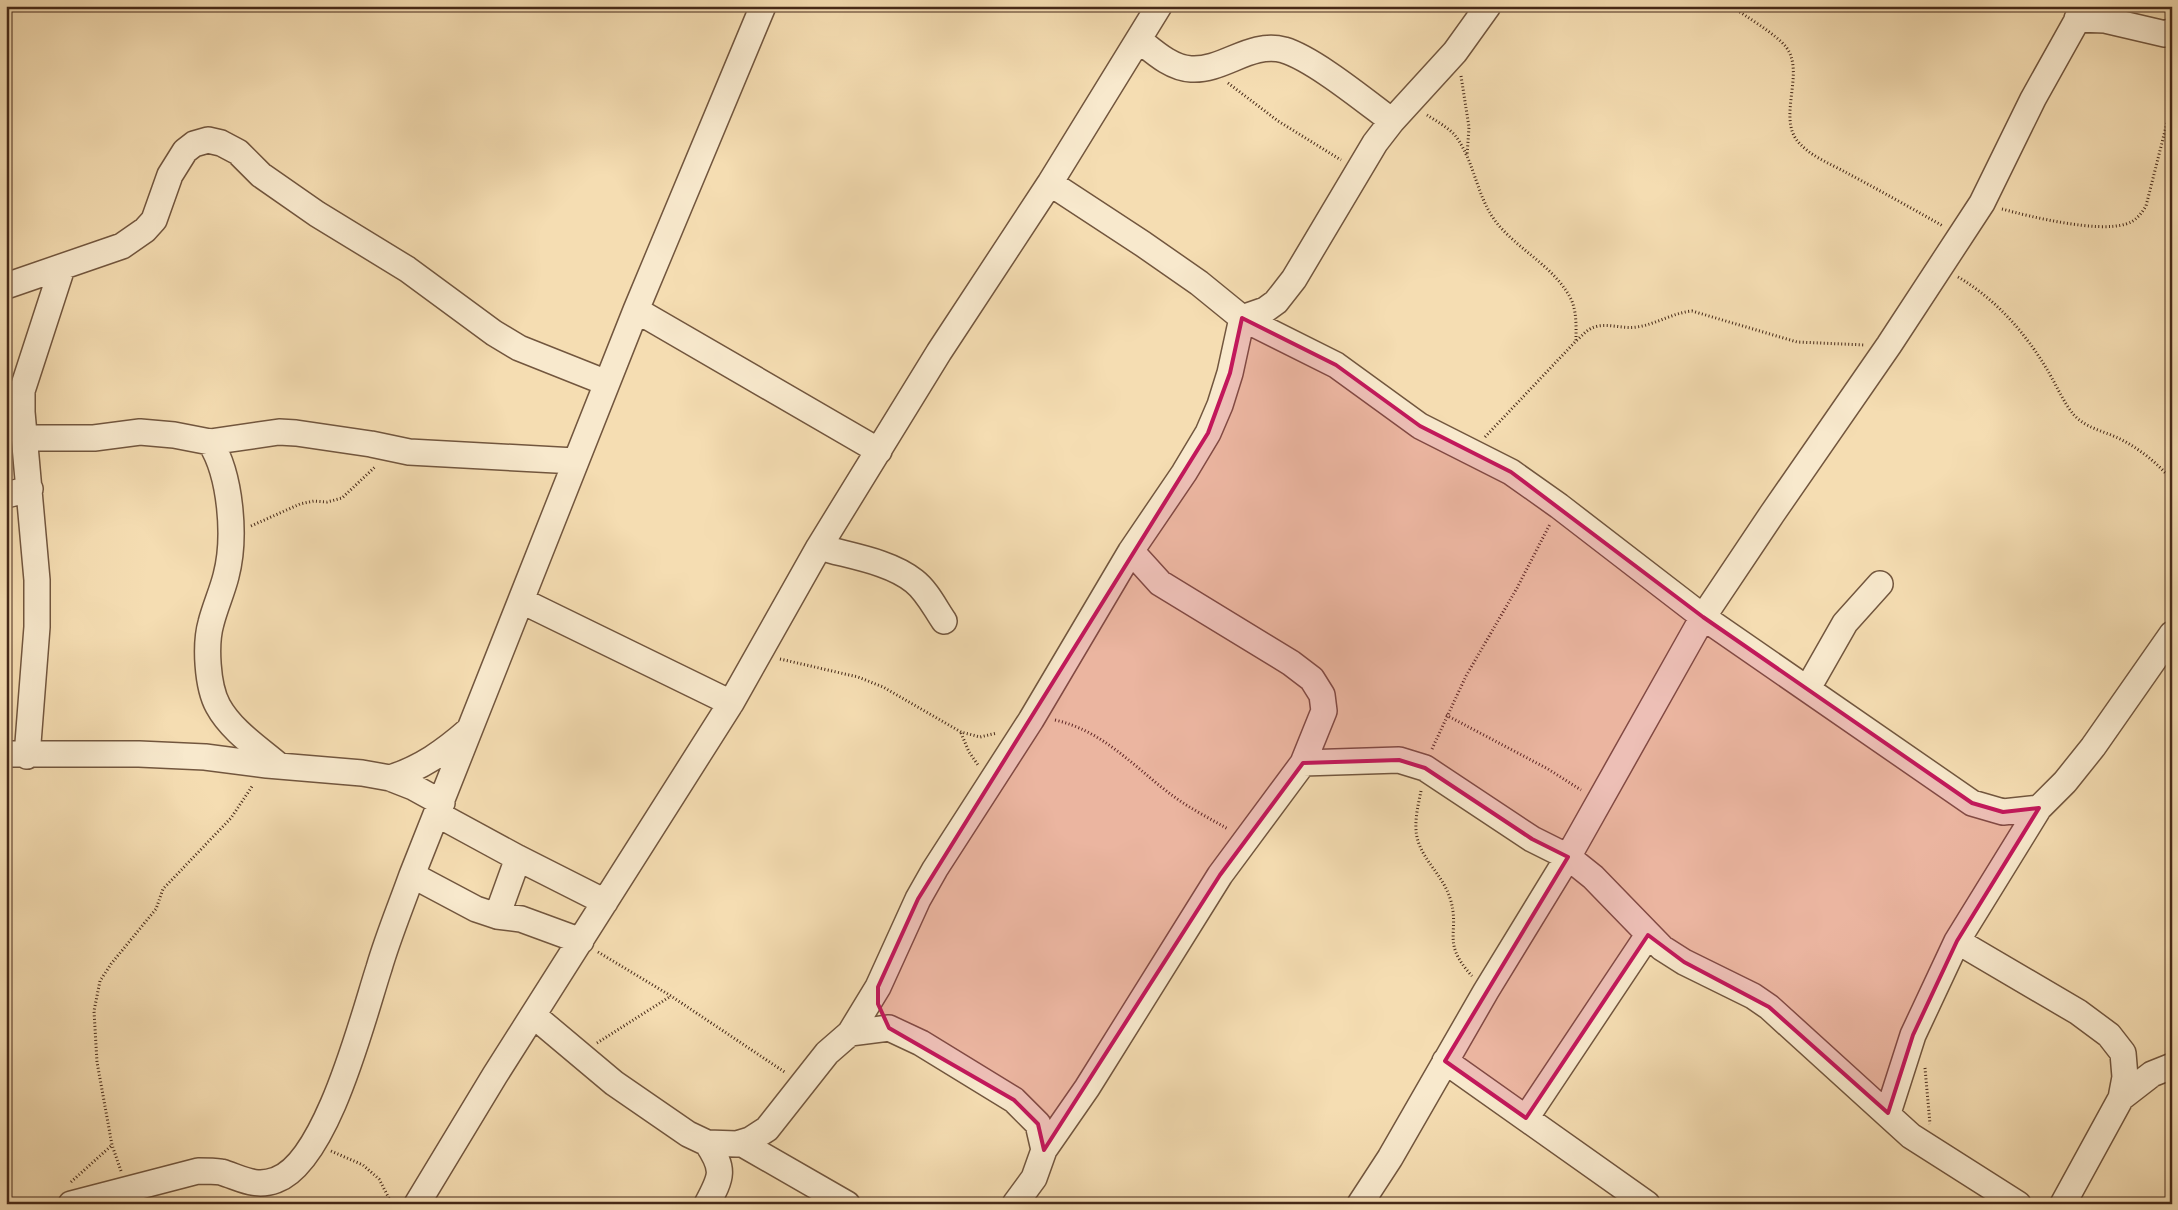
<svg xmlns="http://www.w3.org/2000/svg" width="2178" height="1210" font-family="Alegreya,serif">
	<style>
		.lines { fill: none; stroke-linecap: round; stroke-linejoin: round }
		.minor-casing { stroke: #72563e; stroke-width: 28 }
		.path { stroke: #462918; stroke-width: 3; stroke-dasharray: 1 2.5; stroke-linecap: butt }
		.minor { stroke: #f8e9cd; stroke-width: 25 }
		.marked { fill: #c2185b; fill-opacity: 0.2; stroke: #c2185b; stroke-width: 4; stroke-linejoin: round }
	</style>
	<rect width="100%" height="100%" fill="#f5ddb2"/>
	<filter id="stains"><feTurbulence type="fractalNoise" baseFrequency=".004" numOctaves="4"/><feColorMatrix values="0 0 0 0 .2 0 0 0 0 .09 0 0 0 0 .02 0 0 0 .5 -.17"/></filter>
	<radialGradient id="worn" r=".72"><stop offset=".6" stop-color="#630" stop-opacity="0"/><stop offset="1" stop-color="#630" stop-opacity=".3"/></radialGradient>
	<g class="lines">
		<g class="minor-casing">
			<path id="minor" d="M2077,19l28,1 60,14 7,-3
				M1139,40c15,12 32,28 52,29 33,2 59,-28 93,-19 30,9 81,51 108,71
				M1050,183l93,61 56,39 43,35 94,47 84,61 91,46 48,34 144,111 269,186 31,9 36,-4 26,-26 28,-35 79,-113
				M6,286l116,-40 23,-16 9,-10 16,-45 15,-24 9,-7 14,-4 13,3 17,9 23,23 56,39 90,55 87,64 25,15 88,35
				M636,310l243,141
				M25,438h69l46,-6 34,3 36,7c21,33 26,96 16,134 -4,16 -11,31 -15,47 -6,21 -4,63 7,83 13,24 39,41 59,58
				M210,442l69,-10 17,1 75,11 38,8 166,9
				M6,495l24,-6
				M819,547c30,9 70,14 95,34 13,10 21,27 30,40
				M522,601l209,102
				M1808,688l37,-65 35,-39
				M6,754h133l66,3 62,8 95,8 28,5 23,9 29,16
				M27,756l10,-129v-47l-15,-168v-21l40,-123
				M1303,763l96,-3 26,8 107,71 36,18 25,20 69,71 22,14 69,34 16,11 142,129 107,68
				M390,778c31,-10 54,-26 79,-48
				M437,814l81,44 87,44
				M412,875l64,34 21,7 24,3 60,22
				M497,916l21,-58
				M1957,941l121,71 31,23 14,18 2,24 -4,21 -58,106
				M533,1015l81,68 74,51 19,9 30,1 13,-4 17,-11 60,-76 23,-20 28,-46 40,-88 17,-30 96,-149 100,-169 53,-78 24,-40 12,-28 10,-32 12,-55 23,-8 11,-8 18,-23 81,-136 17,-22 63,-69 33,-46
				M850,1033l39,-5 32,15 93,57 24,24 6,26 -10,28 -19,26
				M1445,1061l202,143
				M2121,1098l31,-24 20,-8
				M1888,1113l25,-78 44,-94 82,-133
				M1526,1118l122,-183
				M746,1146l101,58
				M1044,1150l43,-62 133,-213 83,-112 21,-52 -2,-16 -10,-16 -21,-16 -131,-80 -29,-32
				M71,1204l127,-33c8,0 16,0 23,1 20,6 34,16 55,8 51,-18 87,-163 103,-212 9,-31 22,-62 33,-93l224,-565 127,-304
				M417,1204l78,-129 236,-372 88,-156 120,-195 111,-169 109,-177
				M707,1204c15,-28 18,-34 0,-61
				M1360,1204l30,-46 96,-167 82,-134 135,-240 69,-103 117,-169 93,-142 51,-104 52,-93"/>
		</g>
		<path class="path" d="M1731,6c14,10 45,28 55,41 19,24 -7,67 10,92 11,16 35,25 51,34 32,17 64,35 96,53
			M1461,76l8,51 -2,29
			M1228,83l50,38 63,39
			M1427,115c9,6 23,13 30,23 18,26 20,59 39,84 22,28 58,44 75,77 6,13 5,28 5,42
			M2002,209c29,8 96,24 124,15 10,-3 15,-10 20,-18l26,-103
			M1958,277c36,21 65,53 87,89 10,16 18,36 29,49 12,13 29,16 44,23 21,10 39,25 54,42
			M1485,437l91,-96c7,-6 12,-13 22,-15 13,-2 26,3 39,1 20,-3 35,-14 55,-16l105,31 68,3
			M251,526l49,-22 14,-3 13,1 15,-4 34,-32
			M780,659l78,18 25,10 78,45 19,5 17,-4
			M1446,715l102,54 33,21
			M1055,720c48,11 77,45 114,73 18,14 40,25 59,36
			M961,733l8,19 9,13
			M1432,749l34,-73 51,-88 33,-64
			M1421,791c-3,15 -8,34 -3,50 6,20 25,35 32,57 11,35 -10,43 22,78
			M598,952l73,44 115,77
			M597,1043l74,-47
			M1925,1068l5,56
			M331,1151l32,14 16,14 13,25
			M121,1171l-9,-26 -15,-83 -3,-51 6,-30 11,-17 45,-55 7,-20 68,-71 22,-33
			M71,1182l41,-37"/>
		<use href="#minor" class="minor"/>
	</g>
	<path class="marked" d="M1242,318l94,47 84,61 91,46 192,145 269,186 31,9 36,-4 -82,133 -44,94 -25,78 -119,-106 -85,-45 -36,-27 -122,183 -81,-57 123,-204 -36,-18 -107,-71 -26,-8 -96,3 -83,112 -176,275 -6,-26 -24,-24 -125,-72 -11,-24v-17l40,-88 290,-466 22,-60z"/>
	<rect width="2178" height="1210" fill="none" stroke="#f5ddb2" stroke-width="25"/>
	<rect x="8" y="8" width="2163" height="1195" fill="none" stroke="#462918" stroke-width="2.5"/>
	<rect x="12" y="12" width="2153" height="1185" fill="none" stroke="#462918"/>
	<rect width="100%" height="100%" filter="url(#stains)"/>
	<rect width="100%" height="100%" fill="url(#worn)"/>
</svg>
